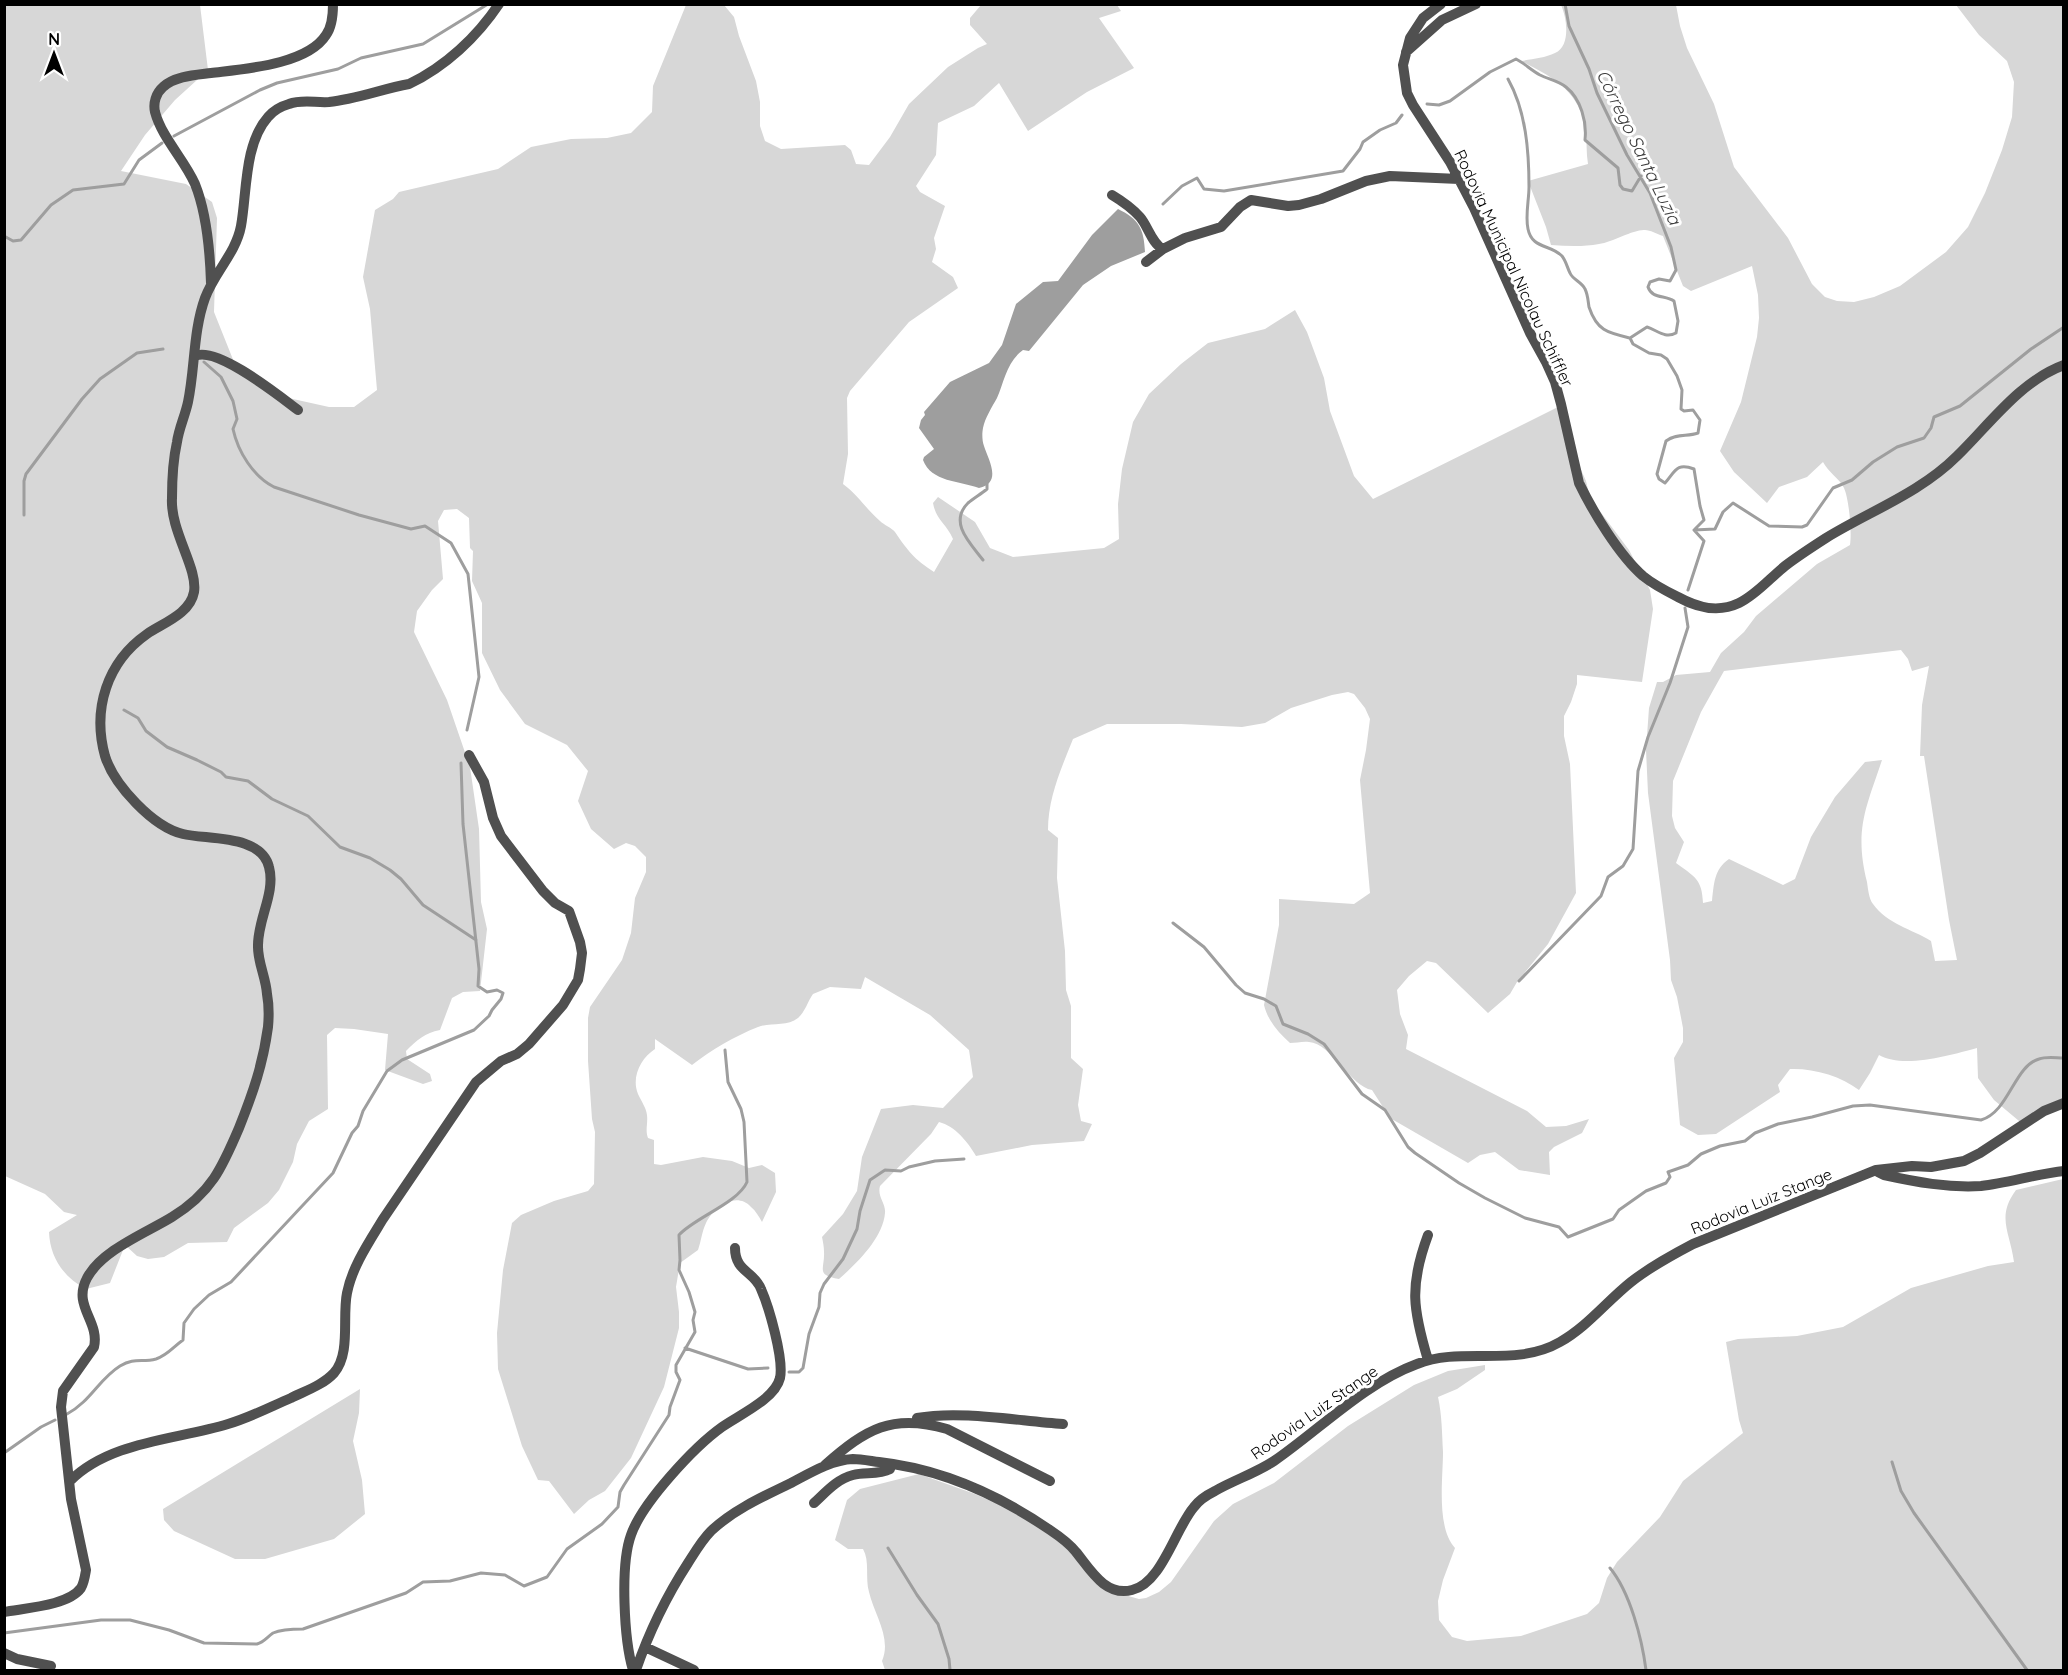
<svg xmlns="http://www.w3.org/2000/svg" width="2068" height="1675" font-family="Quicksand,sans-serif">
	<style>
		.green { fill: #d7d7d7; fill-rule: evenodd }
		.water { fill: #9e9e9e }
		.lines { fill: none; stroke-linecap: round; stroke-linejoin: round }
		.stream { stroke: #9e9e9e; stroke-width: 3 }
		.minor { stroke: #505050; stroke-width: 10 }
		.labels { text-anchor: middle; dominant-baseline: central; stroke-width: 6; stroke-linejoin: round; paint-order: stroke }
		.street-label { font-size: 16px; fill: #000; stroke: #fff }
		.water-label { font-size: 18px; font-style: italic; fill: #3f3f3f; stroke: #fff }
	</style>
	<rect width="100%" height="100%" fill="#fff"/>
	<path class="green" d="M4,5h196l8,65 -33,30 -30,35 -24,36 65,13 26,18 5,16 -3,94 20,50 41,33 54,12h25l23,-17 -7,-81 -7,-32 12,-67 18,-11 6,-7 99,-23 33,-22 40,-8 36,-1 24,-5 21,-21 1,-26 33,-81h38l10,12 5,19 17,45 4,21v24l5,15 16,8 64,-4 6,5 5,14 13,1 21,-28 19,-33 39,-37 30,-19 9,-4 -17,-19v-7l11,-13h136l4,6 -22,7 35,50 -47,24 -59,39 -29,-48 -25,23 -36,17 -2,32 -20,31 4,6 25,14 -11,32 2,11 -4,13 21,15 5,11 -49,34 -59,69 -3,7 1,56 -5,30c15,11 23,25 37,37 4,4 12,7 15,11 13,19 19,27 39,40l19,-33c-7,-16 -17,-19 -20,-36l5,-6 37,25 15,26 23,9 91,-9 15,-9 -1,-35 4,-35 11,-47 16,-28 32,-30 27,-21 57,-14 30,-19 12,22 17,46 6,33 24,65 19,23 189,-94 12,49 12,27 4,17 39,52 21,40 3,19 -11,73 -65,-7v9l-6,18 -7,14v20l6,28 6,129 -28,51 -31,38 -7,12 -22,19 -52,-50 -9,-2 -18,15 -12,14 3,24 8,21 -2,14 121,62 19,16 20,-1 23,-7 -7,14 -28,14 -5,5 1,23 -31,-5 -24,-18 -15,3 -12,8 -78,-45 -18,-28c-21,-3 -41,-47 -63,-48 -6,-1 -13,1 -19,1 -12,-11 -22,-22 -26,-38l15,-80v-26l75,5 16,-11 -10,-113 6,-30 4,-31 -5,-11 -11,-14 -6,-2 -16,3 -41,13 -26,15 -23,4 -61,-3h-74l-34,15c-12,30 -25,59 -25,91l10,8 -1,40 8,73 1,39 5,16v52l12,11 -5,36 3,16 11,3 -8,17 -52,4 -56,11c-8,-14 -21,-30 -37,-34l-8,12 -51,52c-3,11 6,17 5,27 -2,25 -28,50 -46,66 -24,-4 -14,-10 -15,-27 0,-5 -1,-10 -2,-15l21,-23 14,-23 5,-34 19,-48 32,-4 30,3 30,-31 -4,-27 -39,-35 -65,-38 -4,12 -31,-2 -17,7c-5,7 -8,18 -15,24 -11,9 -27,4 -40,9 -23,9 -47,23 -66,38l-37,-26v10c-14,9 -24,28 -17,45 3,7 8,13 9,21 1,9 -2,15 1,23l6,2v24l7,1 42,-8 29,4 17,7 13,-3 13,8 1,19 -14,30c-3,-5 -6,-11 -11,-15 -15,-16 -37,0 -45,16 -4,8 -5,19 -8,27l-18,13 -4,24 3,25v16l-15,59 -33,71 -26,33 -16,9 -15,14 -25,-33 -11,-1 -16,-34 -24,-77 -1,-36 6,-63 9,-47 9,-8 33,-14 34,-10 6,-7 1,-52 -3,-13 -4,-58v-43l2,-11 32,-47 9,-27 4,-35 11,-26v-15l-11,-11 -9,-3 -12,6 -23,-20 -13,-28 10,-30 -21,-26 -42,-21 -25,-34 -18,-37v-50l-10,-22 1,-30 -3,-3 -1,-30 -12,-9 -13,1 -6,11 5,58 -11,11 -15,21 -3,21 33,68 23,67 9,62 2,73 6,27 -7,62 -17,1 -11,6 -12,32c-15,3 -23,10 -34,21l1,8 23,15 2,7 -9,3 -38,-14 3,-36 -34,-5 -19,-1 -8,7 1,74 -19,12 -12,23 -4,18 -14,28 -11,13 -34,25 -7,14 -39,1 -24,14 -16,2 -11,-3 -12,-11 -15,38 -24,6c-23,-12 -36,-32 -37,-57l28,-17 -13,-3 -19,-18 -40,-18z
		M1561,5h115l4,21 7,22 27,56 20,63 54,71 24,46 13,13 12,4 17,1 20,-5 26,-11 46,-34 22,-25 17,-34 17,-43 10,-33 2,-35 -7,-21 -28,-26 -23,-30h107l1,1098 -39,23 -31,-26 -16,-22 -1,-30c-26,7 -74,21 -98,7l-9,18 -11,17c-18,-14 -46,-22 -69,-21l-12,16 2,7 -64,42 -18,1 -18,-10 -6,-67 9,-16v-14l-6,-31 -6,-17 -1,-20 -22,-167 -2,-43 3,-42 8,-26h6l13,-7 34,-3 11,-19 23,-21 12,-16 61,-52 33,-19c2,-13 -1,-46 -6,-57 -4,-9 -16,-16 -21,-26l-16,15 -28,10 -12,16 -33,-31 -14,-21 21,-49 16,-65 2,-19 -1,-23 -6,-29 -61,25 -8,-5 -20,-50c-6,-2 -13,-6 -18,-6 -11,-1 -32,12 -46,14 -16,3 -32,2 -48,1l-5,-18 -18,-46 60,-17c-2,-11 -1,-22 -2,-33 -6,-40 -32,-53 -65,-70 11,-2 24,-3 34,-8 16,-7 12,-35 6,-48zM1901,650l7,9 4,12 17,-5 -7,39 -2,51h4l25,164 8,40 -22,1 -4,-20c-19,-12 -44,-17 -58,-37 -4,-5 -5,-15 -6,-22 -13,-52 -1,-74 15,-122l-17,2 -30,35 -24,40 -16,42 -12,6 -54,-26c-15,10 -15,25 -17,42l-9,2c-1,-24 -8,-26 -27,-40l8,-21 -9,-14 -3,-12 1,-35 28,-69 23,-41z
		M2063,1179v491h-1178l-3,-9c10,-23 -8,-47 -13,-69 -4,-14 1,-31 -6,-43h-15l-13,-9 12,-40 13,-11 59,-15 56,20 80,35 59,63 25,7 7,-1 13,-6 12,-10 43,-61 19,-17 41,-21 74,-57 66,-41 34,-14 37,-6v5l-28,19 -19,8c4,18 4,37 5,55 0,27 -7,75 12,96l-12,32 -5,21 1,19 13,17 15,4 54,-5 66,-22 12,-11 8,-25 10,-16 43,-45 23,-36 60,-48 -4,-13 -13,-78 12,-3 59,-3 46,-9 68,-39 77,-22 26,-4c-4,-30 -18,-45 2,-72z
		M360,1389l-1,24 -6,28 9,39 3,34 -31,25 -69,20h-30l-61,-28 -10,-11 -1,-11z"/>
	<path class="water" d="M1118,209c21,10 26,20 27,43l-34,14 -28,19 -54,66 -6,-1c-16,11 -19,32 -26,48 -5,9 -12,20 -14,30 -1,5 -1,13 1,18 4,13 19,37 -5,42 -19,-7 -48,-6 -56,-28l1,-3 10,-8 -15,-21 2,-8 4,-5 -1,-3 26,-30 39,-19 13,-18 14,-41 27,-22 15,-1 34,-46z"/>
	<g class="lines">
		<path class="stream" d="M1565,4l4,22 20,43 8,24 30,62 23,38 21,54 5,23 -6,11 -11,-2 -9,3 -2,5c4,12 17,8 26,14l4,20 -2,12c-11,6 -19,-3 -29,-6l-17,11
			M1508,79c18,32 21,72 21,108 0,13 -4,29 -1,42 4,20 22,15 34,27 4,5 5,11 8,17 3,7 12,9 15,16 3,6 3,12 4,18 8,24 19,26 41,31
			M1427,104l12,1 11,-4 40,-29 26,-13c8,4 15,11 24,16 8,4 19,6 26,12 15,12 21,35 19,53l33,28 2,17 3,4 9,2 9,-15
			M174,136l86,-46 17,-7 61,-14 23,-11 62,-14 65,-40
			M1163,204l19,-18 15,-8 7,11 20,2 119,-20 17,-22 3,-7 17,-12 16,-7 6,-8
			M4,236l9,5 8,-1 30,-35 22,-15 51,-6 15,-24 23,-17
			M1630,338l3,6 16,9 12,2 6,4 10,17 5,14 -1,19 3,2 9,-1 7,10 -2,13c-11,4 -21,0 -32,8l-9,33 2,5 6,4c10,-11 11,-21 29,-14l6,37 4,14 -9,9
			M204,362l17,15 12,24 4,18 -4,10c5,23 20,47 41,58l85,28 52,14 14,-3 26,17 17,31 11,103 -12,53
			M24,515v-34l2,-7 56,-75 18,-20 37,-26 26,-4
			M1694,530l21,-1 8,-17 10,-9 36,23 33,1 5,-2 26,-37 19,-8 21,-18 24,-15 27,-9 7,-10 3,-11 26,-11 71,-57 33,-22
			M983,560c-12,-16 -35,-37 -15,-57 6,-5 13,-9 19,-14v-7
			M1688,590l16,-49 -10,-11
			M124,710l14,8 8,13 21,16 30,13 24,12 5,5 22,4 24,18 36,17 32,31 30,11 20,12 11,9 22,26 53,35
			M1173,923l31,24 32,38 9,8 19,6 12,7 7,18 25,10 16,10 38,50 23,16 23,37 7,6 44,30 26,15 40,20 34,9 9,10 45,-18 6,-9 27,-19 20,-8 4,-6 -2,-5 20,-7 13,-11 19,-8 25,-5 10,-8 23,-9 34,-7 41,-11 17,-1 111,15c28,-8 33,-54 58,-61 8,-3 17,-1 25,-1
			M1519,981l82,-85 7,-19 15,-11 10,-17 5,-78 10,-34 22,-54 18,-56 -3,-19
			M685,1348l63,21 20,-1
			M789,1372h10l4,-4 6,-34 10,-27 1,-14 4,-9 19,-25 14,-30 3,-18 10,-31 15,-10 16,1 8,-4 26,-6 29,-2
			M67,1414c24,-13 32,-35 53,-48 15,-9 22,-3 36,-7 12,-4 17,-12 27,-19l1,-17 10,-14 15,-14 22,-13 102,-109 19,-40 6,-7 5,-15 24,-40 15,-11 72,-30 15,-14 3,-6 9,-11 2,-6 -6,-3 -10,2 -9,-6 1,-17 -16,-145 -2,-61
			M4,1453l37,-26 14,-7
			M1892,1462l9,29 13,22 113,157
			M888,1548l29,47 21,29 11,35 1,11
			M1610,1568c20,24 32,71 36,102
			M4,1633l97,-13h29l39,10 35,13 53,1c7,-2 10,-7 16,-11 9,-4 20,-4 30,-4l103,-36 17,-11 27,-1 31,-8 24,2 19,11 23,-9 20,-28 35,-25 16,-17 2,-15 4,-7 45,-70 1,-8 10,-27 -4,-8v-7l19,-33 -2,-12 2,-8 -6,-20 -10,-22 1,-10 -1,-25c15,-17 59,-32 68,-53l-3,-60 -3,-13 -13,-27 -3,-32"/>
		<path class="minor" d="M1441,4l-18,14 -13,20 -7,27 4,28 6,12 37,57 24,46 56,125 16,29 9,20 6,22 18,79c14,29 40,72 64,93 11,9 23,15 35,21 20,11 40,16 61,6 17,-8 31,-25 46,-37 13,-10 27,-19 41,-28 44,-27 94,-45 131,-82 32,-31 63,-75 107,-91
			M1406,52l36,-32 34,-16
			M1112,195c10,6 20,13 28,22 8,9 12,27 23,32
			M1146,262l17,-13 22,-11 36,-11 19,-20 11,-7 37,6 11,-1 22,-6 45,-18 24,-5 69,3
			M211,283c-1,-32 -4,-69 -16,-99 -11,-25 -33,-46 -40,-72 -2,-9 1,-19 8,-25 12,-11 33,-12 48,-14 32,-4 96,-8 115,-38 6,-8 7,-20 7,-31
			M195,356c22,-10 83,39 103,54
			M1878,1172l6,3c32,7 64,13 97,11 27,-3 55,-12 83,-15
			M1428,1360c-15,-50 -19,-74 0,-125
			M917,1418c43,-8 101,3 146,6
			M825,1465c41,-36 67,-52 122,-36l103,52
			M70,1481c40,-40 106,-41 158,-57 21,-6 42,-17 63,-26 14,-7 32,-13 43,-25 17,-19 8,-56 13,-80 5,-26 22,-51 36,-74l93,-137 25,-21 16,-7 12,-10 34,-39 15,-25 2,-11 2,-16 -2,-11 -11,-31 -14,-8 -12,-12 -42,-55 -8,-18 -9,-36 -15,-27
			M814,1503c12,-11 23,-24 39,-28 12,-3 26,0 37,-6l1,-5
			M4,1612c21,-4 64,-6 77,-24 3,-5 4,-12 5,-18l-15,-71 -10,-92 2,-16 31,-44c6,-26 -22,-41 -7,-69 15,-28 59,-45 85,-61 39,-24 50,-49 67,-89 14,-35 24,-64 29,-101 1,-11 1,-22 -1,-33 -1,-16 -9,-31 -9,-47 -1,-27 18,-54 11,-80 -8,-33 -62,-27 -86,-33 -30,-7 -69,-49 -78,-78 -13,-47 2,-94 42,-122 16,-11 43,-20 47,-42 4,-24 -24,-61 -22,-94 0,-18 1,-38 5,-56 2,-14 8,-26 11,-40 7,-33 5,-71 17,-104 9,-25 31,-45 36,-72 6,-33 3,-82 27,-109 5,-6 14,-11 21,-13 13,-5 27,-1 40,-2 27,-3 53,-13 80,-18 36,-17 68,-47 90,-80
			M645,1647l49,23
			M4,1653l13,6 34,7
			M633,1670c-9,-30 -13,-105 -2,-135 11,-32 63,-88 91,-108 17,-12 53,-28 58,-49 4,-19 -11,-71 -19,-89 -7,-18 -26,-17 -26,-41
			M636,1670c13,-38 30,-73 52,-107 7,-11 14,-23 23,-32 22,-21 53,-35 80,-48 19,-10 40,-23 62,-24 8,0 18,2 26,3 62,7 120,33 171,68 9,6 19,13 26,22 14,17 29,45 56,38 30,-7 43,-61 62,-83 5,-7 13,-12 21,-16 19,-11 41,-18 59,-30 45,-31 91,-78 143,-97 45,-18 98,4 143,-22 27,-15 47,-41 71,-60 19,-15 41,-27 62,-38l183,-74 36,-4 19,1 33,-6 16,-8 64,-42 20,-8"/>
	</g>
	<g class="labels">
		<g class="street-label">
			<text transform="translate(1514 268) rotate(65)">Rodovia Municipal Nicolau Schiffler</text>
			<text transform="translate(1761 1201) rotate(-22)">Rodovia Luiz Stange</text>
			<text transform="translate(1314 1412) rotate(-35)">Rodovia Luiz Stange</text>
		</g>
		<g class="water-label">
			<text transform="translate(1639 147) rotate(64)">Córrego Santa Luzia</text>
		</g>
	</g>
	<rect width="2068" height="1675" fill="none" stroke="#000000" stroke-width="12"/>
	<g transform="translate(54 54)" stroke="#ffffff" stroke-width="4.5" paint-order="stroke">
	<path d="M0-4.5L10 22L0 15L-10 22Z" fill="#000000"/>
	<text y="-9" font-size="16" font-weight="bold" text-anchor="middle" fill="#000000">N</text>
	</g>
</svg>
